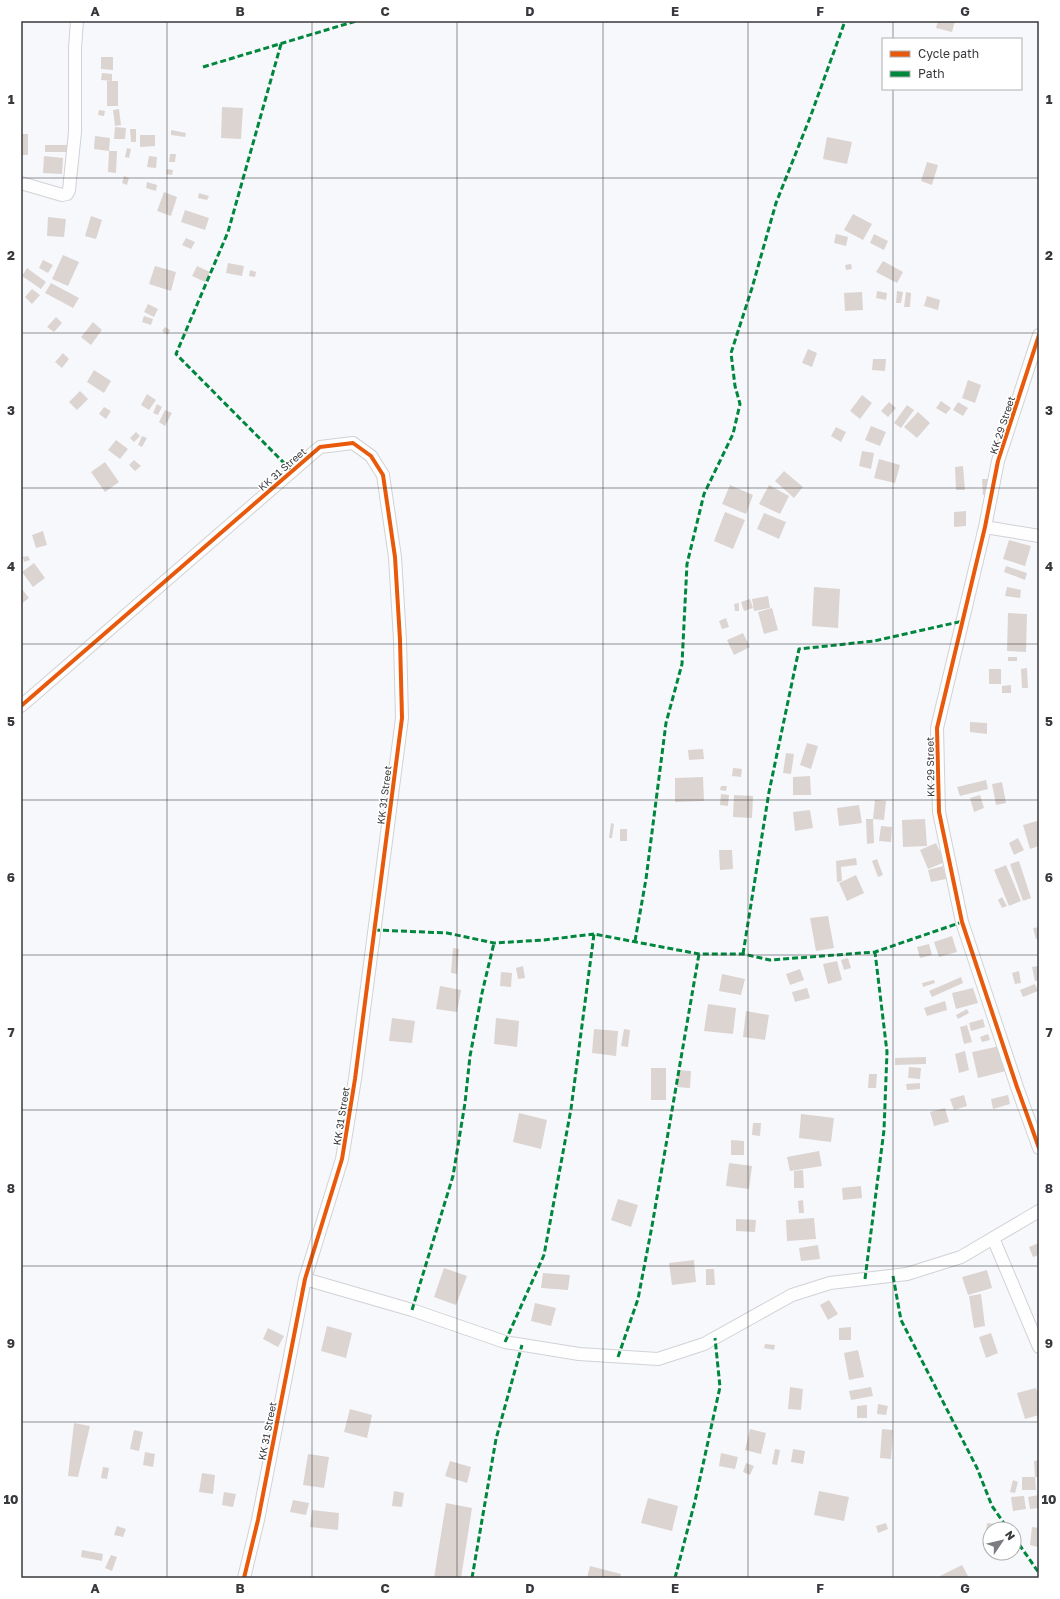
<svg xmlns="http://www.w3.org/2000/svg" width="1060" height="1599" font-family="'Golos Text',sans-serif">
	<style>
		.building { fill: #dcd4d1 }
		.lines { fill: none; stroke-linecap: round; stroke-linejoin: round }
		.street-casing { stroke: #d1d2d5; stroke-width: 14 }
		.street { stroke: #fefeff; stroke-width: 12 }
		.quiet { stroke: #00873e; stroke-width: 3; stroke-dasharray: 6 3; stroke-linecap: butt }
		.cycleway-casing { stroke: #fff; stroke-width: 6 }
		.cycleway { stroke: #e8590c; stroke-width: 4 }
		.grid { fill: none; stroke: #38393d; stroke-width: 1; stroke-opacity: 0.55 }
		.labels { text-anchor: middle; dominant-baseline: central; stroke-width: 3; stroke-linejoin: round; paint-order: stroke }
		.street-label { font-size: 10px; fill: #38393d; stroke: #fff }
		.neatline { fill: none; stroke: #38393d; stroke-width: 1.5 }
		.grid-label { font-size: 13px; text-anchor: middle; font-weight: bold; fill: #38393d }
	</style>
	<rect width="100%" height="100%" fill="#f7f8fc"/>
	<path class="building" d="M938,21h17l-3,11 -16,-4z
		M101,57h12v13l-12,-1z
		M102,73l10,1v7l-11,-1z
		M107,81h11v25h-11z
		M222,107l21,1 -2,31 -20,-1z
		M119,109l2,16 -6,1 -2,-16z
		M99,110l6,1 -1,5 -6,-1z
		M115,127l11,1 -1,11h-11z
		M130,129h6v13h-5z
		M171,130l15,3 -1,4 -14,-2z
		M21,134h7v21h-7z
		M140,135h15v11l-15,1z
		M95,136l15,2 -1,13 -15,-2z
		M827,137l25,5 -5,22 -24,-5z
		M45,145h22l1,7h-23z
		M127,148l4,1 -2,9 -4,-1z
		M109,151h8l-1,22 -8,-1z
		M170,154h6l-1,8h-6z
		M44,156l19,2 -1,16 -19,-1z
		M149,156l8,1 -1,11 -9,-1z
		M927,162l11,3 -6,20 -11,-4z
		M167,169l6,1 -1,5 -6,-1z
		M124,176l5,2 -2,7 -5,-2z
		M147,182l10,3 -1,6 -10,-3z
		M164,192l13,5 -6,19 -14,-5z
		M199,193l10,3 -2,4 -9,-2z
		M185,210l24,8 -4,12 -24,-8z
		M853,214l19,10 -9,16 -19,-10z
		M91,216l11,4 -6,19 -11,-3z
		M48,217l18,2 -2,18 -17,-1z
		M836,234l12,3 -2,9 -12,-3z
		M874,234l14,7 -4,9 -14,-7z
		M186,238l9,4 -4,7 -9,-4z
		M63,255l16,7 -11,24 -16,-7z
		M43,260l10,5 -5,8 -9,-5z
		M883,261l20,11 -6,11 -21,-11z
		M228,263l16,3 -2,10 -16,-3z
		M851,264l1,5 -6,1 -1,-5z
		M155,266l21,6 -5,19 -22,-7z
		M197,266l13,6 -5,10 -13,-6z
		M27,268l19,14 -5,7 -19,-13z
		M250,270l6,2 -1,5 -6,-1z
		M51,283l28,15 -6,10 -28,-15z
		M32,289l8,6 -8,9 -7,-7z
		M877,291l10,2 -1,7 -10,-2z
		M897,291l6,1 -2,11h-5z
		M862,292l1,18 -18,1 -1,-18z
		M906,292l5,1 -1,14h-6z
		M927,296l13,4 -2,10 -14,-4z
		M148,304l10,5 -4,8 -10,-5z
		M144,316l9,3 -2,6 -9,-3z
		M56,317l6,6 -8,9 -7,-5z
		M93,322l9,8 -11,15 -10,-8z
		M165,327l5,3 -2,5 -6,-4z
		M808,349l9,4 -5,14 -10,-4z
		M63,353l6,6 -7,9 -7,-6z
		M873,359h13l-1,12 -13,-1z
		M94,370l17,11 -7,12 -17,-11z
		M968,380l13,5 -6,18 -13,-5z
		M80,391l8,8 -11,11 -8,-8z
		M147,394l9,6 -7,10 -8,-5z
		M862,395l10,8 -12,16 -10,-8z
		M941,401l10,7 -5,6 -10,-6z
		M889,402l7,6 -8,9 -7,-6z
		M958,402l10,6 -5,8 -10,-6z
		M157,404l5,3 -4,8 -5,-2z
		M907,405l7,5 -13,18 -7,-5z
		M104,407l7,4 -5,8 -7,-5z
		M165,410l7,3 -7,13 -6,-4z
		M918,412l12,11 -13,15 -13,-11z
		M871,426l15,6 -6,14 -15,-6z
		M836,427l10,5 -5,10 -10,-6z
		M136,432l4,4 -6,6 -4,-4z
		M142,436l5,2 -5,9 -4,-2z
		M116,440l12,9 -8,10 -12,-9z
		M862,451l12,2 -3,16 -12,-3z
		M879,459l21,6 -5,18 -21,-5z
		M134,460l7,6 -6,5 -6,-6z
		M105,462l14,20 -14,10 -14,-20z
		M963,466l2,24h-9l-1,-23z
		M784,471l19,16 -9,11 -19,-17z
		M982,479h8v16h-7z
		M730,485l23,10 -7,19 -24,-10z
		M769,485l20,11 -9,18 -21,-10z
		M966,511v15l-12,1v-15z
		M725,512l20,8 -12,29 -19,-8z
		M764,513l22,9 -7,17 -22,-10z
		M43,531l4,14 -11,3 -4,-13z
		M1009,540l22,6 -6,20 -22,-7z
		M28,556l2,4 -6,2 -1,-5z
		M34,563l11,15 -12,9 -11,-15z
		M1006,566l21,7 -2,7 -21,-8z
		M814,587l26,2 -2,39 -26,-2z
		M1007,587l14,3 -1,8 -15,-2z
		M21,588l8,10 -8,6z
		M768,596l2,12 -16,3 -2,-12z
		M750,599l3,9 -9,3 -3,-9z
		M739,603v8h-4l-1,-7z
		M772,608l6,22 -14,4 -6,-22z
		M1008,613l19,1 -1,38 -19,-1z
		M726,618l3,9 -7,2 -3,-8z
		M743,633l7,14 -16,8 -7,-15z
		M1008,657h9v4h-9z
		M1027,668l1,20h-6l-1,-19z
		M989,669h12v15h-12z
		M1011,685v8h-9v-7z
		M970,722l17,1v11l-17,-2z
		M807,743l11,3 -7,23 -11,-4z
		M703,749l1,10 -15,1 -1,-10z
		M786,753l8,1 -3,20 -8,-1z
		M733,768l9,1 -1,8 -9,-1z
		M810,776l1,19h-18v-18z
		M703,777l1,24 -29,1v-24z
		M986,780l2,9 -28,7 -3,-9z
		M1002,782l4,21 -10,2 -4,-21z
		M721,786h6l-1,5 -6,-1z
		M721,794l8,1 -1,11 -8,-1z
		M734,795l19,1 -1,22 -19,-1z
		M980,795l4,13 -10,4 -4,-14z
		M875,800l11,1 -2,19 -11,-1 1,24 -7,1 -1,-25h7z
		M859,805l3,18 -23,3 -2,-18z
		M810,810l3,18 -18,3 -2,-19z
		M925,819l2,27 -24,1 -1,-27z
		M1037,821l2,5v20l-9,3 -7,-24z
		M611,823l3,1 -2,14h-3z
		M881,826l11,1 -1,15 -12,-1z
		M620,829h7v12h-7z
		M1018,838l6,12 -10,5 -5,-12z
		M936,843l9,19 -17,7 -8,-19z
		M719,850h13l1,19 -13,1z
		M856,858l1,7 -16,2 1,14 -5,1 -1,-21z
		M877,859l6,16 -5,2 -6,-16z
		M1019,861l12,37 -8,3 -13,-37z
		M1006,865l15,36 -12,5 -15,-36z
		M943,866l3,13 -15,3 -3,-12z
		M856,875l8,18 -17,8 -8,-18z
		M1002,897l5,9 -5,2 -4,-8z
		M828,916l6,32 -18,3 -6,-33z
		M1039,927v12h-3l-3,-11z
		M952,936l5,16 -18,5 -5,-15z
		M929,944l3,11 -12,3 -3,-11z
		M453,948l6,1 -2,25 -6,-1z
		M848,958l3,10 -7,2 -3,-10z
		M837,961l5,19 -14,4 -5,-20z
		M523,966l2,12 -7,1 -2,-11z
		M1038,966l1,14 -4,1 -3,-14z
		M800,969l4,11 -14,5 -4,-11z
		M1019,971l2,12 -6,1 -3,-11z
		M501,972l11,1 -1,14 -11,-1z
		M722,974l23,5 -4,16 -22,-4z
		M961,977l2,6 -31,14 -3,-6z
		M934,980l1,3 -12,4 -1,-4z
		M1035,984l3,7 -15,6 -3,-7z
		M440,986l21,4 -4,22 -21,-3z
		M807,988l3,10 -15,4 -3,-10z
		M973,988l5,15 -22,6 -4,-16z
		M945,1001l2,9 -20,6 -3,-8z
		M708,1004l28,4 -3,26 -29,-3z
		M967,1009l2,4 -11,6 -2,-4z
		M746,1011l23,4 -4,25 -22,-3z
		M392,1018l23,3 -3,22 -23,-2z
		M496,1018l23,3 -2,26 -23,-3z
		M983,1019l2,8 -14,4 -2,-8z
		M967,1025l5,17 -8,2 -4,-17z
		M594,1029l24,2 -2,25 -24,-3z
		M624,1029l6,1 -2,17 -7,-1z
		M988,1034l2,6 -8,2 -2,-5z
		M1000,1046l6,25 -28,7 -6,-26z
		M965,1051l4,19 -10,3 -4,-19z
		M926,1057v7l-31,1v-7z
		M909,1067l12,1 -1,11 -12,-1z
		M651,1068h15v32h-15z
		M678,1070l13,1 -1,17 -13,-1z
		M869,1074h8l-1,14h-8z
		M920,1083v6l-13,1 -1,-6z
		M964,1095l3,11 -13,4 -4,-11z
		M1008,1095l2,9 -17,5 -2,-10z
		M945,1108l4,14 -15,4 -4,-14z
		M519,1113l28,7 -6,29 -28,-7z
		M801,1114l33,4 -3,24 -32,-4z
		M753,1123h8l-1,13 -8,-1z
		M731,1140l13,1v14h-13z
		M819,1151l3,15 -32,5 -3,-14z
		M729,1163l23,3 -3,23 -23,-3z
		M803,1170l1,18h-10v-17z
		M861,1186l1,12 -19,2 -1,-12z
		M618,1199l20,6 -7,22 -20,-7z
		M803,1200l1,13h-5l-1,-12z
		M814,1218l2,21 -29,2 -1,-21z
		M736,1219l20,1 -1,12 -19,-1z
		M1039,1243v12l-6,2 -4,-10z
		M818,1245l2,14 -19,2 -2,-13z
		M694,1260l2,22 -24,3 -3,-22z
		M444,1268l23,8 -11,29 -22,-8z
		M706,1269h8l1,16h-9z
		M987,1270l5,18 -24,7 -6,-18z
		M543,1273l27,2 -2,15 -27,-2z
		M981,1294l4,32 -11,2 -5,-32z
		M829,1300l9,14 -10,6 -8,-15z
		M535,1303l21,5 -5,18 -20,-5z
		M327,1326l25,7 -6,25 -25,-7z
		M851,1327v13h-12v-12z
		M268,1328l16,8 -6,11 -15,-8z
		M991,1333l7,20 -12,5 -7,-21z
		M765,1344l10,1 -1,5 -10,-2z
		M858,1350l6,27 -15,3 -5,-27z
		M790,1387l13,2 -2,21 -13,-1z
		M871,1387l2,9 -22,4 -2,-9z
		M1036,1388l3,9v18l-14,4 -8,-26z
		M878,1404l10,2 -2,9 -9,-1z
		M867,1405v13h-10v-12z
		M350,1409l22,6 -5,23 -23,-6z
		M74,1423l16,3 -12,51 -10,-1z
		M750,1429l16,4 -5,21 -16,-4z
		M882,1429l11,1 -2,29 -11,-1z
		M134,1430l9,2 -4,19 -9,-2z
		M775,1449l5,1 -3,15 -5,-1z
		M793,1449l12,2 -2,13 -12,-2z
		M145,1452l10,2 -2,13 -10,-2z
		M721,1453l17,4 -3,12 -16,-3z
		M308,1454l21,3 -5,31 -21,-3z
		M1039,1460v17h-4l-1,-16z
		M450,1461l21,6 -4,16 -22,-7z
		M746,1463l8,3 -4,9 -7,-3z
		M103,1467l6,1 -2,11 -6,-1z
		M202,1473l13,2 -2,19 -14,-2z
		M1022,1477h13l1,13h-14z
		M1013,1480l5,2 -3,11 -5,-1z
		M394,1491l10,2 -2,14 -10,-1z
		M819,1491l30,6 -5,24 -30,-6z
		M224,1492l12,2 -3,13 -11,-2z
		M1039,1495v13l-9,1 -2,-12z
		M1024,1496l2,13 -13,2 -2,-14z
		M648,1498l30,8 -6,25 -31,-8z
		M293,1500l16,3 -3,12 -16,-3z
		M446,1503l26,5 -11,70h-27z
		M312,1510l27,3 -1,17 -28,-3z
		M886,1523l2,6 -10,4 -2,-7z
		M987,1523l16,2v4h-13v5l-4,-1z
		M117,1526l9,3 -3,8 -9,-2z
		M1032,1527l7,1 -1,19 -8,-2z
		M82,1550l21,4 -1,7 -21,-4z
		M111,1555l6,2 -5,14 -7,-3z
		M962,1565l7,13h-28l-1,-2z
		M590,1566l31,8 -1,4h-33z"/>
	<g class="lines">
		<g class="street-casing">
			<path id="street" d="M21,183l41,12 5,-1 2,-4 6,-58v-84l2,-27
				M1039,335l-41,126 -13,66 -48,201 2,84 23,110 55,165 22,61
				M985,527l54,9
				M21,706l299,-259 33,-4 18,13 12,19 12,82 5,83 2,78 -47,361 -13,80 -37,120 -47,241 -14,58
				M993,1238l46,109
				M305,1279l107,31 93,32 74,12 79,5 46,-15 88,-49 38,-12 77,-9 54,-17 78,-46"/>
		</g>
		<use href="#street" class="street"/>
		<path class="quiet" d="M281,44l-53,188 -52,122 116,117
			M203,67l153,-46
			M374,930l73,3 47,10 50,-3 50,-6
			M635,941l11,-62 20,-156 16,-59 5,-100 17,-70 29,-60 7,-30 -5,-18 -4,-33 21,-65 24,-85 35,-88 34,-94
			M743,954l26,-162 30,-143 75,-8 89,-20
			M893,1276l8,44 76,148 15,38 16,23
			M865,1279l19,-149 3,-78 -12,-100
			M412,1310l41,-134 12,-73 5,-47 12,-63 12,-50
			M505,1342l39,-87 27,-146 23,-175 105,20h44l27,6 105,-8 87,-30
			M618,1357l20,-58 14,-73 47,-272
			M1014,1537l25,36
			M472,1578l24,-139 26,-94
			M675,1578l20,-77 25,-114 -5,-49"/>
		<g class="cycleway-casing">
			<path id="cycleway" d="M1039,335l-41,126 -13,66 -48,201 2,84 23,110 55,165 22,61
				M21,706l299,-259 33,-4 18,13 12,19 12,82 5,83 2,78 -47,361 -13,80 -37,120 -47,241 -14,58"/>
		</g>
		<use href="#cycleway" class="cycleway"/>
	</g>
	<path class="grid" d="M167,21v1557M312,21v1557M457,21v1557M603,21v1557M748,21v1557M893,21v18M893,89v1489M21,178h1018M21,333h1018M21,488h1018M21,644h1018M21,800h1018M21,955h1018M21,1110h1018M21,1266h1018M21,1422h1018"/>
	<g class="labels">
		<g class="street-label">
			<text transform="translate(1002 425) rotate(-72)">KK 29 Street</text>
			<text transform="translate(282 469) rotate(-41)">KK 31 Street</text>
			<text transform="translate(930 767) rotate(-91)">KK 29 Street</text>
			<text transform="translate(384 795) rotate(-83)">KK 31 Street</text>
			<text transform="translate(341 1116) rotate(-81)">KK 31 Street</text>
			<text transform="translate(267 1431) rotate(-79)">KK 31 Street</text>
		</g>
	</g>
	<rect width="1060" height="1599" fill="none" stroke="#ffffff" stroke-width="44"/>
	<rect x="882" y="38" width="140" height="52" fill="#ffffff" stroke="#afb0b1"/>
	<rect x="890" y="51" width="20" height="6" fill="#e8590c" stroke="#afb0b1"/>
	<text x="918" y="58" font-size="12" fill="#38393d">Cycle path</text>
	<rect x="890" y="71" width="20" height="6" fill="#00873e" stroke="#afb0b1"/>
	<text x="918" y="78" font-size="12" fill="#38393d">Path</text>
	<g transform="translate(1002 1541) rotate(55)"><circle r="19" fill="#ffffff" stroke="#afb0b1"/>
	<path d="M0-3L7 15L0 10L-7 15Z" fill="#7b7c80"/>
	<text y="-6" font-size="11" font-weight="bold" text-anchor="middle" fill="#38393d">N</text>
	</g>
	<rect x="22" y="22" width="1016" height="1555" class="neatline"/>
	<g class="grid-label">
		<text x="95" y="16">A</text>
		<text x="240" y="16">B</text>
		<text x="385" y="16">C</text>
		<text x="530" y="16">D</text>
		<text x="675" y="16">E</text>
		<text x="820" y="16">F</text>
		<text x="965" y="16">G</text>
		<text x="11" y="104">1</text>
		<text x="1049" y="104">1</text>
		<text x="11" y="260">2</text>
		<text x="1049" y="260">2</text>
		<text x="11" y="415">3</text>
		<text x="1049" y="415">3</text>
		<text x="11" y="571">4</text>
		<text x="1049" y="571">4</text>
		<text x="11" y="726">5</text>
		<text x="1049" y="726">5</text>
		<text x="11" y="882">6</text>
		<text x="1049" y="882">6</text>
		<text x="11" y="1037">7</text>
		<text x="1049" y="1037">7</text>
		<text x="11" y="1193">8</text>
		<text x="1049" y="1193">8</text>
		<text x="11" y="1348">9</text>
		<text x="1049" y="1348">9</text>
		<text x="11" y="1504">10</text>
		<text x="1049" y="1504">10</text>
		<text x="95" y="1593">A</text>
		<text x="240" y="1593">B</text>
		<text x="385" y="1593">C</text>
		<text x="530" y="1593">D</text>
		<text x="675" y="1593">E</text>
		<text x="820" y="1593">F</text>
		<text x="965" y="1593">G</text>
	</g>
</svg>
